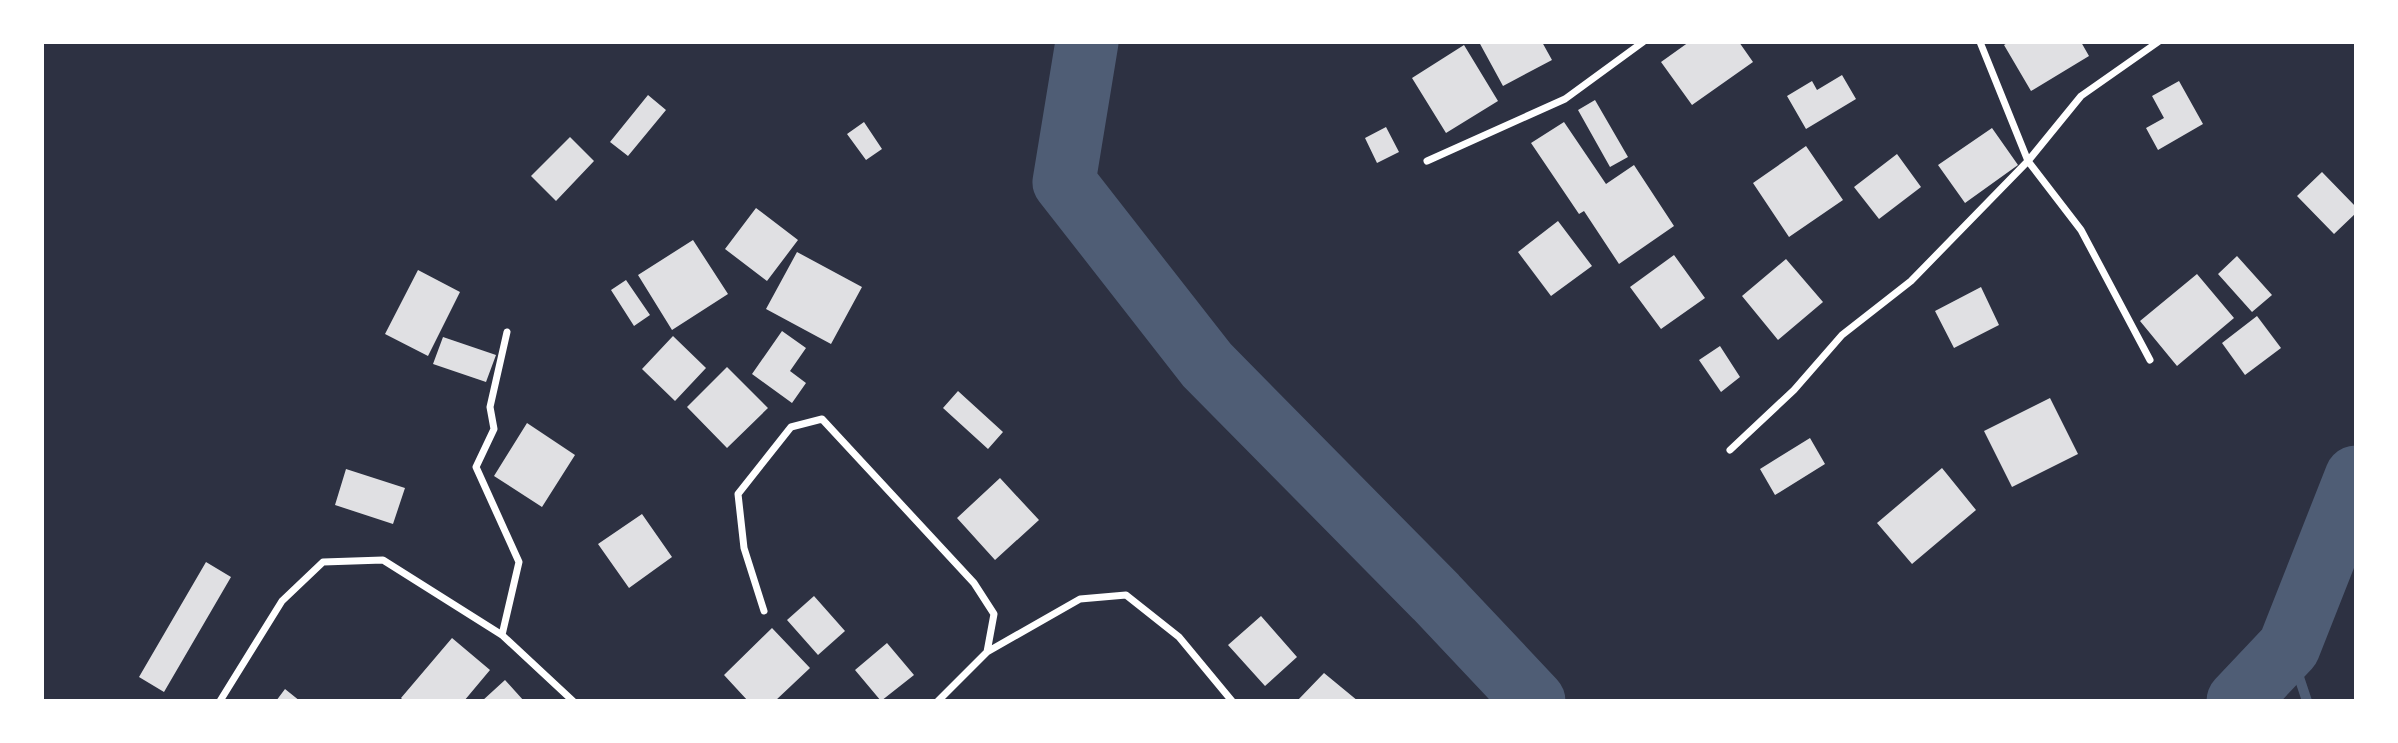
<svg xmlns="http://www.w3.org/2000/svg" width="2398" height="743" font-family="'Varela Round',sans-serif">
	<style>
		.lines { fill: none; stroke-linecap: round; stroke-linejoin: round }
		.stream { stroke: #4f5d75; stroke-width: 10 }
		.river { stroke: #4f5d75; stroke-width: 63 }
		.building { fill: #e0e0e3 }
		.minor { stroke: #fff; stroke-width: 7 }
	</style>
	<rect width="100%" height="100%" fill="#2d3142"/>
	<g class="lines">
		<path class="stream" d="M2289,647l18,54"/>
		<path class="river" d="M1087,42l-23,140 143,183 229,232 98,104
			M2238,701l51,-54 67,-170"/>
	</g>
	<path class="building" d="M1479,42h63l10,18 -49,26z
		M1689,42h50l14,20 -61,43 -31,-43z
		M2009,42h72l8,14 -58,35 -27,-46z
		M1464,45l34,56 -52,32 -34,-55z
		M1842,75l14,24 -50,30 -19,-33 25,-15 5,9z
		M2179,81l24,43 -45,26 -12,-22 18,-10 -12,-22z
		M648,95l18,15 -38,46 -18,-14z
		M1595,100l33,57 -18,10 -32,-57z
		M864,122l18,27 -16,11 -19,-26z
		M1564,122l42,62 28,-19 40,61 -55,38 -35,-53 -5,3 -48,-71z
		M1386,127l13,25 -22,11 -12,-25z
		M1992,128l26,37 -53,38 -27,-38z
		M570,137l24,24 -38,40 -25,-25z
		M1806,146l37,54 -54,37 -36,-54z
		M1897,154l24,33 -42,32 -25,-32z
		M2322,172l34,35v6l-22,21 -37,-38z
		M756,208l42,32 -31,41 -42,-32z
		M1558,221l34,45 -41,30 -33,-44z
		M693,240l35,54 -56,36 -34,-55z
		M797,252l65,35 -31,57 -65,-35z
		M1674,255l31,43 -44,31 -31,-42z
		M2237,256l35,39 -20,17 -34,-38z
		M1786,259l37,43 -45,38 -36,-44z
		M418,270l42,22 -32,64 -43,-22z
		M2197,274l37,44 -57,48 -37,-45z
		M626,280l24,35 -16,11 -23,-36z
		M1981,287l18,38 -45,23 -19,-37z
		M2257,316l24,32 -36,27 -23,-32z
		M782,331l24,17 -16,23 16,12 -14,20 -40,-29z
		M673,336l33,32 -31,33 -33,-32z
		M443,337l53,18 -10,27 -53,-18z
		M1720,346l20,31 -19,15 -22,-32z
		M727,367l41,41 -41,40 -40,-41z
		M958,391l45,41 -15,17 -45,-41z
		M2050,398l28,56 -66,33 -28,-56z
		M527,423l48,32 -33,52 -48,-31z
		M1810,438l15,26 -50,31 -15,-26z
		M1942,468l34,42 -64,54 -35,-41z
		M346,469l59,19 -12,36 -58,-19z
		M1000,478l39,42 -44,40 -38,-42z
		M642,514l30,43 -43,31 -31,-44z
		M206,562l25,15 -67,115 -25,-15z
		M814,596l31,35 -27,24 -31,-35z
		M1261,616l36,41 -32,29 -37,-41z
		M772,628l38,40 -35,33h-27l-24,-26z
		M452,638l38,32 -26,31h-60l-3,-3z
		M887,643l27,32 -33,26 -26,-31z
		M1324,673l34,28h-61z
		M505,680l19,21h-42z
		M285,689l15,12h-24z"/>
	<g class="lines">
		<path class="minor" d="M1980,42l48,119 53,69 69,130
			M1427,161l138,-62 78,-57
			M1730,450l64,-60 48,-55 69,-54 117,-120 53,-65 77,-54
			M764,611l-20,-63 -6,-54 53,-67 31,-8 152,164 20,31 -7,38 -49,49
			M502,635l17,-73 -43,-95 18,-38 -4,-22 17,-75
			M987,652l93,-53 46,-4 53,42 53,64
			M220,701l62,-100 41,-39 60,-2 119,75 71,66"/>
	</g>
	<rect width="2398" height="743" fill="none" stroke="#ffffff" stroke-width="88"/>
</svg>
